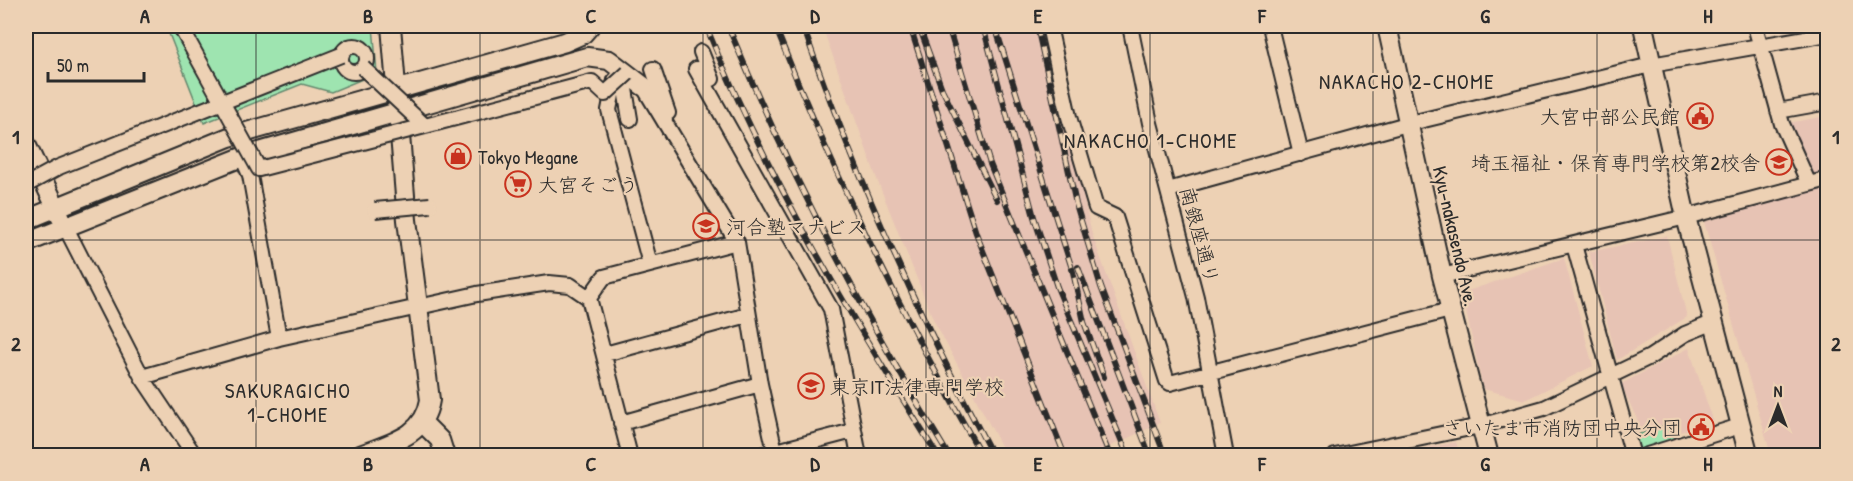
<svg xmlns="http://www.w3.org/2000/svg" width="1853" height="481" font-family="'Patrick Hand','Klee One',sans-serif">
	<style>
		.built { fill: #e7c3b4 }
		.green { fill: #9ee4b0; stroke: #64886e; stroke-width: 1.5 }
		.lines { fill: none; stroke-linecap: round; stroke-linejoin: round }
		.street-casing { stroke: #2b2b2b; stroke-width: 18 }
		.secondary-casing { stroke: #2b2b2b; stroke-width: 22 }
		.street { stroke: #edd1b4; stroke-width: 14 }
		.secondary { stroke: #edd1b4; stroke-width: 18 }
		.rail-casing { stroke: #2b2b2b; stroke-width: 6 }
		.rail { stroke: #edd1b4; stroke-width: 4; stroke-dasharray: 11; stroke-linecap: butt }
		.street-bridge-casing { stroke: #2b2b2b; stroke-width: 18; stroke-linecap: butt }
		.street-bridge { stroke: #edd1b4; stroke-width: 14 }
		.grid { fill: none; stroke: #2b2b2b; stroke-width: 1.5; stroke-opacity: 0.55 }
		.labels { text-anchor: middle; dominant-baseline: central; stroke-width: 4.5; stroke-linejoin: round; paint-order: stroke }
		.poi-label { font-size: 20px; fill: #2b2b2b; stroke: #edd1b4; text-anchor: start }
		.street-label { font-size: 20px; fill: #2b2b2b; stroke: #edd1b4 }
		.neighbourhood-label { font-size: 21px; letter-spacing: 1.5px; fill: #2b2b2b; stroke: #edd1b4 }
		.neatline { fill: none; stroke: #2b2b2b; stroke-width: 2 }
		.grid-label { font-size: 20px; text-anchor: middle; font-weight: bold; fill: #2b2b2b }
	</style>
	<rect width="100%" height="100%" fill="#edd1b4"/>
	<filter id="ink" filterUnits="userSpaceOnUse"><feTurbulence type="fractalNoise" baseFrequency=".0167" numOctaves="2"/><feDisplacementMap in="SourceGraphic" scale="12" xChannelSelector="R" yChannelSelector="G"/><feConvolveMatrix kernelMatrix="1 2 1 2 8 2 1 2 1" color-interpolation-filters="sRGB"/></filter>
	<g filter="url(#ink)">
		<path class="built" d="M822,26h222l48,208 68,189 -68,32h-86l-72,-134 -56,-139z
			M1827,116v60l-18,8 -27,-60z
			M1827,185v270h-56l-67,-233z
			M1667,236l20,81 -70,43 -28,-108z
			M1564,258l29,108 -68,34 -42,-11 -21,-96z
			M1689,348l24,73 -65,22 -27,-59z
			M1456,442l4,13h-69z"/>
		<path class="green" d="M166,26h207l4,47 -46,19 -29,-8 -98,39z
			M1669,424l6,18 -35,12 -6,-18z"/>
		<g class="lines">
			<g class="street-casing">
				<path id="street" d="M1049,26l20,91 27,91 19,9 52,164 3,2 280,-73
					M1130,26l20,97 46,174 30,159
					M1270,26l31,128
					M1755,26l27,98 27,60
					M341 59a13 13 0 1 1 26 0a13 13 0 1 1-26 0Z
					M701,52l11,27
					M653,69l15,44
					M696,69l135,240 28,147
					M623,77l7,42
					M615,80l-6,30 41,154
					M643,86l94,156 23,142 16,72
					M1778,111l50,-9
					M242,157l8,18 29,163
					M1168,190l239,-66 244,-59 177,-31
					M66,228l76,149 53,79
					M1574,245l59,211
					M1442,276l244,-59 142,-38
					M605,354l143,-39
					M142,377l137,-39 198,-44 72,-11 21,2 19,13
					M621,423l139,-39
					M630,456l-41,-158 15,-21 133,-35
					M757,456l96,-25
					M1335,456l145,-30 64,-18 106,-51 35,-23 27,-11
					M1644,456l96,-30"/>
			</g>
			<g class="secondary-casing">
				<path id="secondary" d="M1387,26l55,250 47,180
					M1643,26l43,191 63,239
					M26,144l35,74
					M26,220l203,-83 336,-95 18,-8 7,-8
					M26,243l216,-86 345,-100 22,3 34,26
					M423,423l17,17 5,16
					M358,456c31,-13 66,-18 72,-56l-23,-180 -16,-194"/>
			</g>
			<use href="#street" class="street"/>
			<use href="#secondary" class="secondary"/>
			<g class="rail-casing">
				<path id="rail" d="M706,26c61,151 145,292 232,430
					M728,26c62,149 137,292 221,430
					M775,26c58,148 128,291 207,430
					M803,26c51,147 117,292 190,430
					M910,26l66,207 89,223
					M919,26l23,63 55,111
					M948,26l42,138 120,292
					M983,26l51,191 23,70 71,169
					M995,26l78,246 11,50 20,55
					M1037,26l39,178 25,83 64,169
					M1078,267l72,189"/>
			</g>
			<use href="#rail" class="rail"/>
			<g class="street-bridge-casing">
				<path id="street-bridge" d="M180,26l79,143 166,-43
					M363,68l62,58 167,-44 13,12 23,-21
					M26,185l33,-18 282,-112
					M375,210l55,-5"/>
			</g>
			<use href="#street-bridge" class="street-bridge"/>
		</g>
	</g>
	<path class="grid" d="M256,26v430M480,26v430M703,26v430M926,26v430M1150,26v430M1373,26v430M1597,26v430M26,240h1802"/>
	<defs>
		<g id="civic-ring" transform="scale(1.35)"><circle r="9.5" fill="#edd1b4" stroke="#c8321e" stroke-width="1.5"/><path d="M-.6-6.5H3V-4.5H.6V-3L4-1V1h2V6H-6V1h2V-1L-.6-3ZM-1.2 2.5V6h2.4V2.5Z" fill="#c8321e"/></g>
		<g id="shop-ring" transform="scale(1.35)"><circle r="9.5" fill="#edd1b4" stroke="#c8321e" stroke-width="1.5"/><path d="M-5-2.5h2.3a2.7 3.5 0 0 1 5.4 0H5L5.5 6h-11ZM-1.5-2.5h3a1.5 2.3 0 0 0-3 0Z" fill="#c8321e"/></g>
		<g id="university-ring" transform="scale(1.35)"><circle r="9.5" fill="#edd1b4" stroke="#c8321e" stroke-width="1.5"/><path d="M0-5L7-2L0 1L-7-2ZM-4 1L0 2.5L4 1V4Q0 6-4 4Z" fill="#c8321e"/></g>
		<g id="supermarket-ring" transform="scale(1.35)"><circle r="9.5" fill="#edd1b4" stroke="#c8321e" stroke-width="1.5"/><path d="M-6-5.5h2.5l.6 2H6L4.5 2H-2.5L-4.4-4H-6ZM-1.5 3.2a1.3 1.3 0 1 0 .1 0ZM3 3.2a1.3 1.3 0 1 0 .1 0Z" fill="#c8321e"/></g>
	</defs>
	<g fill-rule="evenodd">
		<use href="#civic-ring" x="1700" y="116"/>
		<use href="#shop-ring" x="458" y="156"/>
		<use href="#university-ring" x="1779" y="162"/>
		<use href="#supermarket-ring" x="518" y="184"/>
		<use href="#university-ring" x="706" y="226"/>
		<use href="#university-ring" x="811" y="386"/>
		<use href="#civic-ring" x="1701" y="427"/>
	</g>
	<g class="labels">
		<g class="poi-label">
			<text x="1680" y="116" text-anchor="end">大宮中部公民館</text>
			<text x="478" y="156">Tokyo Megane</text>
			<text x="1760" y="162" text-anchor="end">埼玉福祉・保育専門学校第2校舎</text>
			<text x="538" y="184">大宮そごう</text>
			<text x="726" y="226">河合塾マナビス</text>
			<text x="830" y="386">東京IT法律専門学校</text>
			<text x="1682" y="427" text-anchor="end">さいたま市消防団中央分団</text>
		</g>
		<g class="street-label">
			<text transform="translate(1200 235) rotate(75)">南銀座通り</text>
			<text transform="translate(1456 236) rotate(77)">Kyu-nakasendo Ave.</text>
		</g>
		<g class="neighbourhood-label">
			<text x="1407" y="81">NAKACHO 2-CHOME</text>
			<text x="1151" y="140">NAKACHO 1-CHOME</text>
			<text x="288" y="390">SAKURAGICHO<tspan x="288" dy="24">1-CHOME</tspan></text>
		</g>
	</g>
	<rect width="1853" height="481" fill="none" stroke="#edd1b4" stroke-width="66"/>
	<g transform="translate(1778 406)" stroke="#edd1b4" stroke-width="4.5" paint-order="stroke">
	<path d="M0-4.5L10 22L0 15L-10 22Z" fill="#2b2b2b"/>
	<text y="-9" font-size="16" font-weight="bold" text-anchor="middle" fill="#2b2b2b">N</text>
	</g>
	<path d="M48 72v9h96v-9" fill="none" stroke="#2b2b2b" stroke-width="3"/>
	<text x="57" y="72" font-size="18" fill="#2b2b2b" stroke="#edd1b4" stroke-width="4.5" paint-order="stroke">50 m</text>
	<rect x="33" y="33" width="1787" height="415" class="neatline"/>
	<g class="grid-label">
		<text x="145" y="23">A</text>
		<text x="368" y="23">B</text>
		<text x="591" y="23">C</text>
		<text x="815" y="23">D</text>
		<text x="1038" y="23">E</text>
		<text x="1262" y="23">F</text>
		<text x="1485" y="23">G</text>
		<text x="1708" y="23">H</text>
		<text x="16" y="144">1</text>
		<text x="1836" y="144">1</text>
		<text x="16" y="351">2</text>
		<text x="1836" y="351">2</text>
		<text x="145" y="471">A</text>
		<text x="368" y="471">B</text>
		<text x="591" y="471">C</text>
		<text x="815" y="471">D</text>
		<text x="1038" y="471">E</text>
		<text x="1262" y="471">F</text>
		<text x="1485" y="471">G</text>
		<text x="1708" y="471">H</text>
	</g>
</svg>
